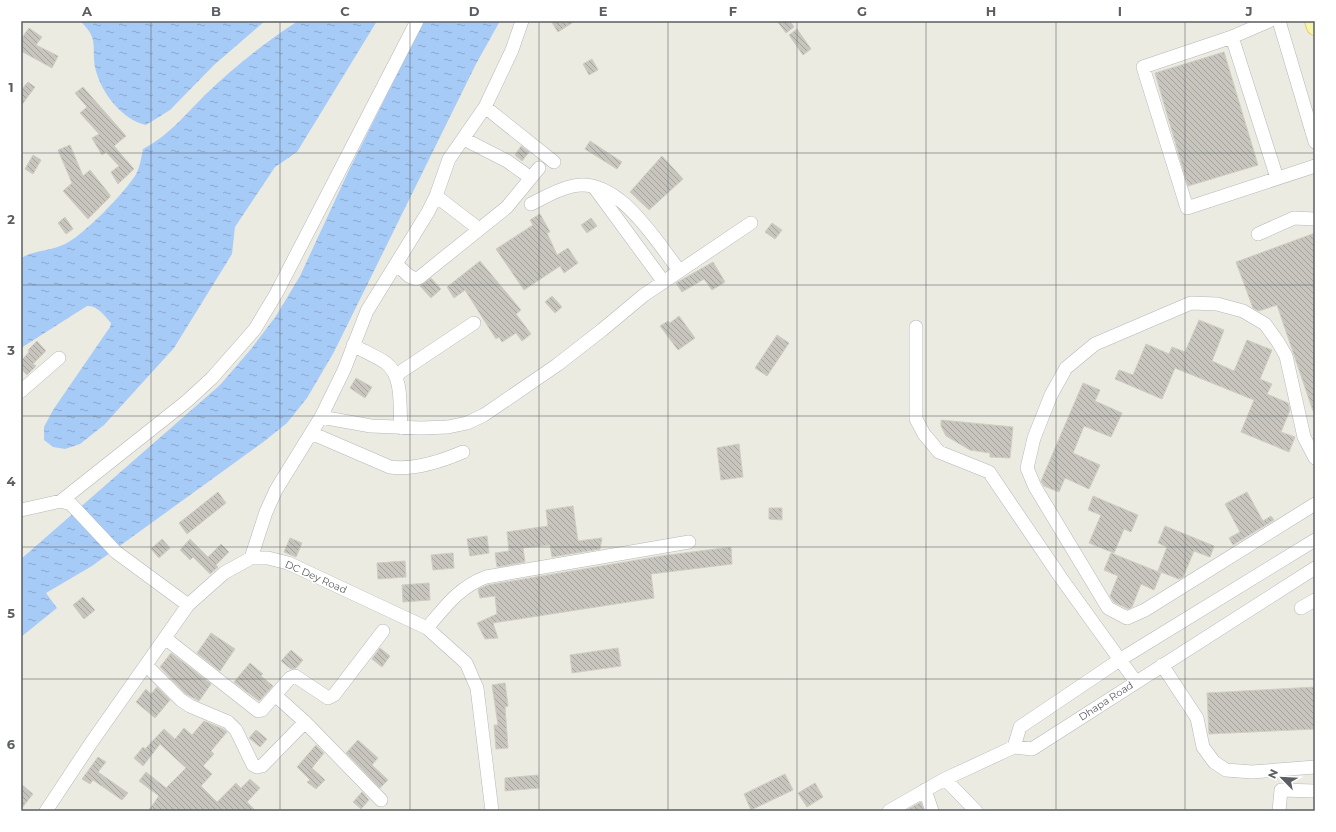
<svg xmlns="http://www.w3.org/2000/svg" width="1336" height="832" font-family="Montserrat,sans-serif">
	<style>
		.water { fill: url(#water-ripples) }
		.building { fill: url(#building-back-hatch); stroke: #d0cdc1 }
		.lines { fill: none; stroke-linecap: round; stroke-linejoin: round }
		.minor-casing { stroke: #b4b7bb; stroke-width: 14 }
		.major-casing { stroke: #e4cf62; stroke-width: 18 }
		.minor { stroke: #fff; stroke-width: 13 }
		.major { stroke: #f7f4ab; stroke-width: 16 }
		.grid { fill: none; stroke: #5a5d61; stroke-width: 1; stroke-opacity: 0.55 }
		.labels { text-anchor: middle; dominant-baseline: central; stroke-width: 3; stroke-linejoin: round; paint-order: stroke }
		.street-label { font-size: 10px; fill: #5a5d61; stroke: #fff }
		.neatline { fill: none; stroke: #5a5d61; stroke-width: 1.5 }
		.grid-label { font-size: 13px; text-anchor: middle; font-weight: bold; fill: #5a5d61 }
	</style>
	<defs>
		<pattern id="water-ripples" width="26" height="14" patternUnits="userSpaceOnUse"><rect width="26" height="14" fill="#a7cbf7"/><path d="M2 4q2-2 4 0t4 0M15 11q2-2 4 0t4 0" fill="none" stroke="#8ba8cb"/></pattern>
		<pattern id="building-back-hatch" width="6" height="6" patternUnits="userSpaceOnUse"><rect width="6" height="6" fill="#c7c5be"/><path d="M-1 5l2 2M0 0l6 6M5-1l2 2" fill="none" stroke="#a5a39e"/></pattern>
	</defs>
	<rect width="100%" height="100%" fill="#ecebe2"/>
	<path class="water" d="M80,21h185l-51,44 -44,45 -24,15c-23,-5 -44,-31 -50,-54 -6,-22 5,-31 -16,-50z
		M298,21h79l-80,131 -22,15 -40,60 -3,27 -58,94 -70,77 -24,19 -15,5 -12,-2 -9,-7v-13l9,-17 57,-83 1,-4c-7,-8 -14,-18 -24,-17l-66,42v-90c14,-8 30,-7 44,-14 20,-10 57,-49 70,-68 5,-8 6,-18 8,-27 25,-13 42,-34 62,-54 29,-28 59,-52 93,-74z
		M424,21h76l-24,43 -142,288 -27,46 -20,25 -25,20 -170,123 -46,27 11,15 -36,29v-78l199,-174 31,-36 25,-33 24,-40 50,-108z"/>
	<path class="building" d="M551,21h24l-17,11z
		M777,21h13l4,6 -8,6z
		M29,28l13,9 -6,8 22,11 -6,12 -31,-17v-12z
		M797,29l14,20 -8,6 -14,-20z
		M1224,52l34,113 -70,21 -33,-113z
		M592,59l6,11 -9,5 -6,-11z
		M28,82l7,5 -14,19v-16z
		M83,87l43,49 -12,10 20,23 -16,15 -7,-12 8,-6 -13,-14 -4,3 -10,-17 7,-4 -19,-21 7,-6 -12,-14z
		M590,141l32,21 -5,7 -32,-20z
		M70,145l13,31 7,-6 20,25v2l-22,22 -25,-28 9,-8 -14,-33z
		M521,146l8,6 -7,9 -7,-6z
		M33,155l8,5 -8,14 -8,-5z
		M662,156l21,23 -34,31 -19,-18z
		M540,214l10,18 -3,1 10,22 11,-7 10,15 -14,10 -4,-7 -36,24 -28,-41 37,-24 -3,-5z
		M65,217l8,12 -7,5 -8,-11z
		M591,218l6,8 -10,7 -6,-8z
		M772,223l10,7 -7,9 -10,-7z
		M1315,233v178h-2l-36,-106 -18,6 -6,-3 -17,-46z
		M480,261l41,49 -5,4 15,20 -9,7 -6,-8 -14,9 -3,-5 -3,2 -31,-49 -11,8 -7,-11z
		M713,262l12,20 -13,8 -8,-11 -22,13 -6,-9z
		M431,278l10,11 -10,9 -11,-12z
		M552,296l10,11 -7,6 -10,-11z
		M679,316l16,22 -17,12 -18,-24 8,-5 2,2z
		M1199,320l25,10 -12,31 22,10 13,-31 25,10 -12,29 12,5 -5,10 21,9 2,7 -9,22 14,5 -6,15 -48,-20 13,-32 -79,-32 -13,31 -47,-20 4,-9 14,5 13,-31 23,10 3,-7 13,5z
		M777,335l12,8 -22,33 -12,-8z
		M37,341l9,10 -13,13 3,2 -9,9 -6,-6v-8l8,-9 -1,-2z
		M356,378l16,9 -7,11 -15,-10z
		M1083,383l17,7 -5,11 27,12 -11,24 -27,-11 -11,27 27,12 -11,24 -24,-11 -6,14 -15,-6 -3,-5z
		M941,420l72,7 -3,31 -20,-1v-4l-20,-3 -24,-14 -5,-10z
		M739,444l4,33 -22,3 -4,-32z
		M218,492l8,11 -39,31 -8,-11z
		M1247,492l16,29 8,-5 3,4 -41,25 -4,-7 11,-6 -15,-28z
		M1093,496l45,19 -7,17 -7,-3 -10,24 -25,-10 12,-28 -13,-5z
		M573,506l5,35 24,-3 -2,11 -48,8 -2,-12 -27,3 2,14 -28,5 -2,-14 14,-2 -2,-19 41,-6 -2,-16z
		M769,508h13v12l-13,-1z
		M1165,526l49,20 -4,11 -16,-6 -11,26 -4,2 -21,-8 9,-24 -9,-4z
		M487,536l2,17 -19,3 -3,-17z
		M290,538l12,5 -6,14 -12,-5z
		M162,539l8,9 -11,10 -8,-9z
		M190,539l18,18 13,-13 8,8 -13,13 2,2 -8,7 -17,-17 -3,3 -10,-10z
		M731,547l1,17 -81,10 3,24 -161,25 5,15 -13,1 -8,-16 20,-9 -2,-18 -15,2 -2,-9 10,-4 173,-29z
		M453,553l1,15 -21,2 -2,-15z
		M1111,553l50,20 -7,17 -13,-6 -9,23 -4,2 -14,-7 -4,-6 8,-20 -14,-6z
		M405,561l1,16 -28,2 -1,-16z
		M429,583l1,17 -27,2 -1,-17z
		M83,597l12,13 -11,9 -11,-14z
		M211,633l24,16 -15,22 -23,-18z
		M380,648l10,8 -8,11 -10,-8z
		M618,648l3,18 -49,7 -2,-18z
		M291,650l12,10 -7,8 -5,1 -10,-8z
		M171,653l40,31 -12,17 -13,-7 -26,-27z
		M250,663l13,11 -2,2 12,10 -14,15 -25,-19z
		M505,683l3,23 -3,1 3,41 -12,1 -2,-24h4l-6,-40z
		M157,687l13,13 -15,18 -19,-16 10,-13 5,5z
		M1315,687v42l-106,5 -2,-41z
		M204,721l19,8 4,3 -16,19 3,3 -11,12 9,8 -11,12 16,16 19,-19 5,5 9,-9 10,9 -13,14 9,9h-108l11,-15 -20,-15 7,-9 20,16 20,-20 -26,-24 -17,22 -9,-8 9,-11 2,2 19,-20 11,10 9,-11 8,7z
		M256,730l11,9 -7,8 -11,-9z
		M358,740l20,18 -6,7 16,15 -8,8 -34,-35z
		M316,745l8,8 -12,15 13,12 -9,9 -9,-7 3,-2 -13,-13z
		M98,757l8,5 -8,10 30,21 -6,7 -29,-20 -3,4 -8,-5z
		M785,774l8,16 -42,20 -7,-16z
		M538,775l1,13 -34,3v-13z
		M815,783l8,14 -16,10 -9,-14z
		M21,784l12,10 -12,15z
		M362,792l7,8 -8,9 -8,-7z
		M921,802l3,9h-19z"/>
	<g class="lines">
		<g class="minor-casing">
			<path id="minor" d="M1269,21l-37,16 -89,30 44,141 128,-42
				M1279,21l36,121
				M1232,37l45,141
				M485,107l69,55
				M464,139l43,22 24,17
				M594,187l69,94
				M436,196l43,33
				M531,204c14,-7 27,-15 42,-18 45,-10 82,54 106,84
				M1258,234l36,-16 21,1
				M396,264l13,12 7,3 4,-2 87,-70 32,-39
				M916,327v92l8,15 15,18 50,20 72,106 75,104
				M353,345c10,6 23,11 33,18 18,14 13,45 15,65
				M396,375l78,-52
				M21,391l38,-33
				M321,417l50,9 50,2 27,-1 19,-4 17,-8 73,-50 45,-35 42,-35 107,-72
				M311,433l79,34c23,3 52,-6 73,-15
				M1315,458l-11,-21 -18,-81 -8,-14 -13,-18 -22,-13 -26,-7 -26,-1 -96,41 -29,24 -15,27 -17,43 -7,30 8,19 73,121 19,10 18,-8 170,-106
				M61,501l126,-100 25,-23 43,-49 21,-35 141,-273
				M21,510l40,-9 10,3 45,48 72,53
				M251,558l15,-46 10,-22 45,-73 23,-47 23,-59 61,-99 8,-16 13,-37 36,-52 27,-57 10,-29
				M1301,608l14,-8
				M427,628c18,-21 32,-41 59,-51l203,-35
				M165,638l93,73 4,-1 28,-32 5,-2 33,22 6,-3 49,-64
				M146,665l35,35 9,6 38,16 8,8 17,35 4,2 5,-1 43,-44
				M1162,665l35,53 6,29 11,15 12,8 26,2 63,-5
				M275,695l30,27 76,78
				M1014,747l6,-20 101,-68 194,-119
				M945,779l31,32
				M925,790l7,21
				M46,811l45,-68 97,-138 36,-32 27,-15h17l20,5 139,65 39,35 11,25 15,123
				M889,811l56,-32 69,-32 18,2 283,-181
				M1279,811l2,-21 34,1"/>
		</g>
		<g class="major-casing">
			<path id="major" d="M1313,21l2,6"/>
		</g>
		<use href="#minor" class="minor"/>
		<use href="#major" class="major"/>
	</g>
	<path class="grid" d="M151,21v790M280,21v790M410,21v790M539,21v790M668,21v790M797,21v790M926,21v790M1056,21v790M1185,21v790M21,153h1294M21,285h1294M21,416h1294M21,547h1294M21,679h1294"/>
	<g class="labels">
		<g class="street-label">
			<text transform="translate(316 577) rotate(24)">DC Dey Road</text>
			<text transform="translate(1106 701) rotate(-33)">Dhapa Road</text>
		</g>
	</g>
	<rect width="1336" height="832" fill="none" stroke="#ffffff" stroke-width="44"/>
	<g transform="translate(1282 778) rotate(294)" stroke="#ffffff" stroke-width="3" paint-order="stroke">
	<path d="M0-3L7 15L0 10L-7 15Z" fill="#5a5d61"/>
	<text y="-6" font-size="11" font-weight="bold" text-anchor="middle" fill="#5a5d61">N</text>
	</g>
	<rect x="22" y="22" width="1292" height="788" class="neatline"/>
	<g class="grid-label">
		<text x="87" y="16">A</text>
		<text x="216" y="16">B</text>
		<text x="345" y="16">C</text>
		<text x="474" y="16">D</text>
		<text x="603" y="16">E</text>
		<text x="733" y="16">F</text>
		<text x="862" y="16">G</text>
		<text x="991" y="16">H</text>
		<text x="1120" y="16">I</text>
		<text x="1249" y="16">J</text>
		<text x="11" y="92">1</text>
		<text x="11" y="224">2</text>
		<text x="11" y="355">3</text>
		<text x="11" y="486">4</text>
		<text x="11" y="618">5</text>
		<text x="11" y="749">6</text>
	</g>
</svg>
